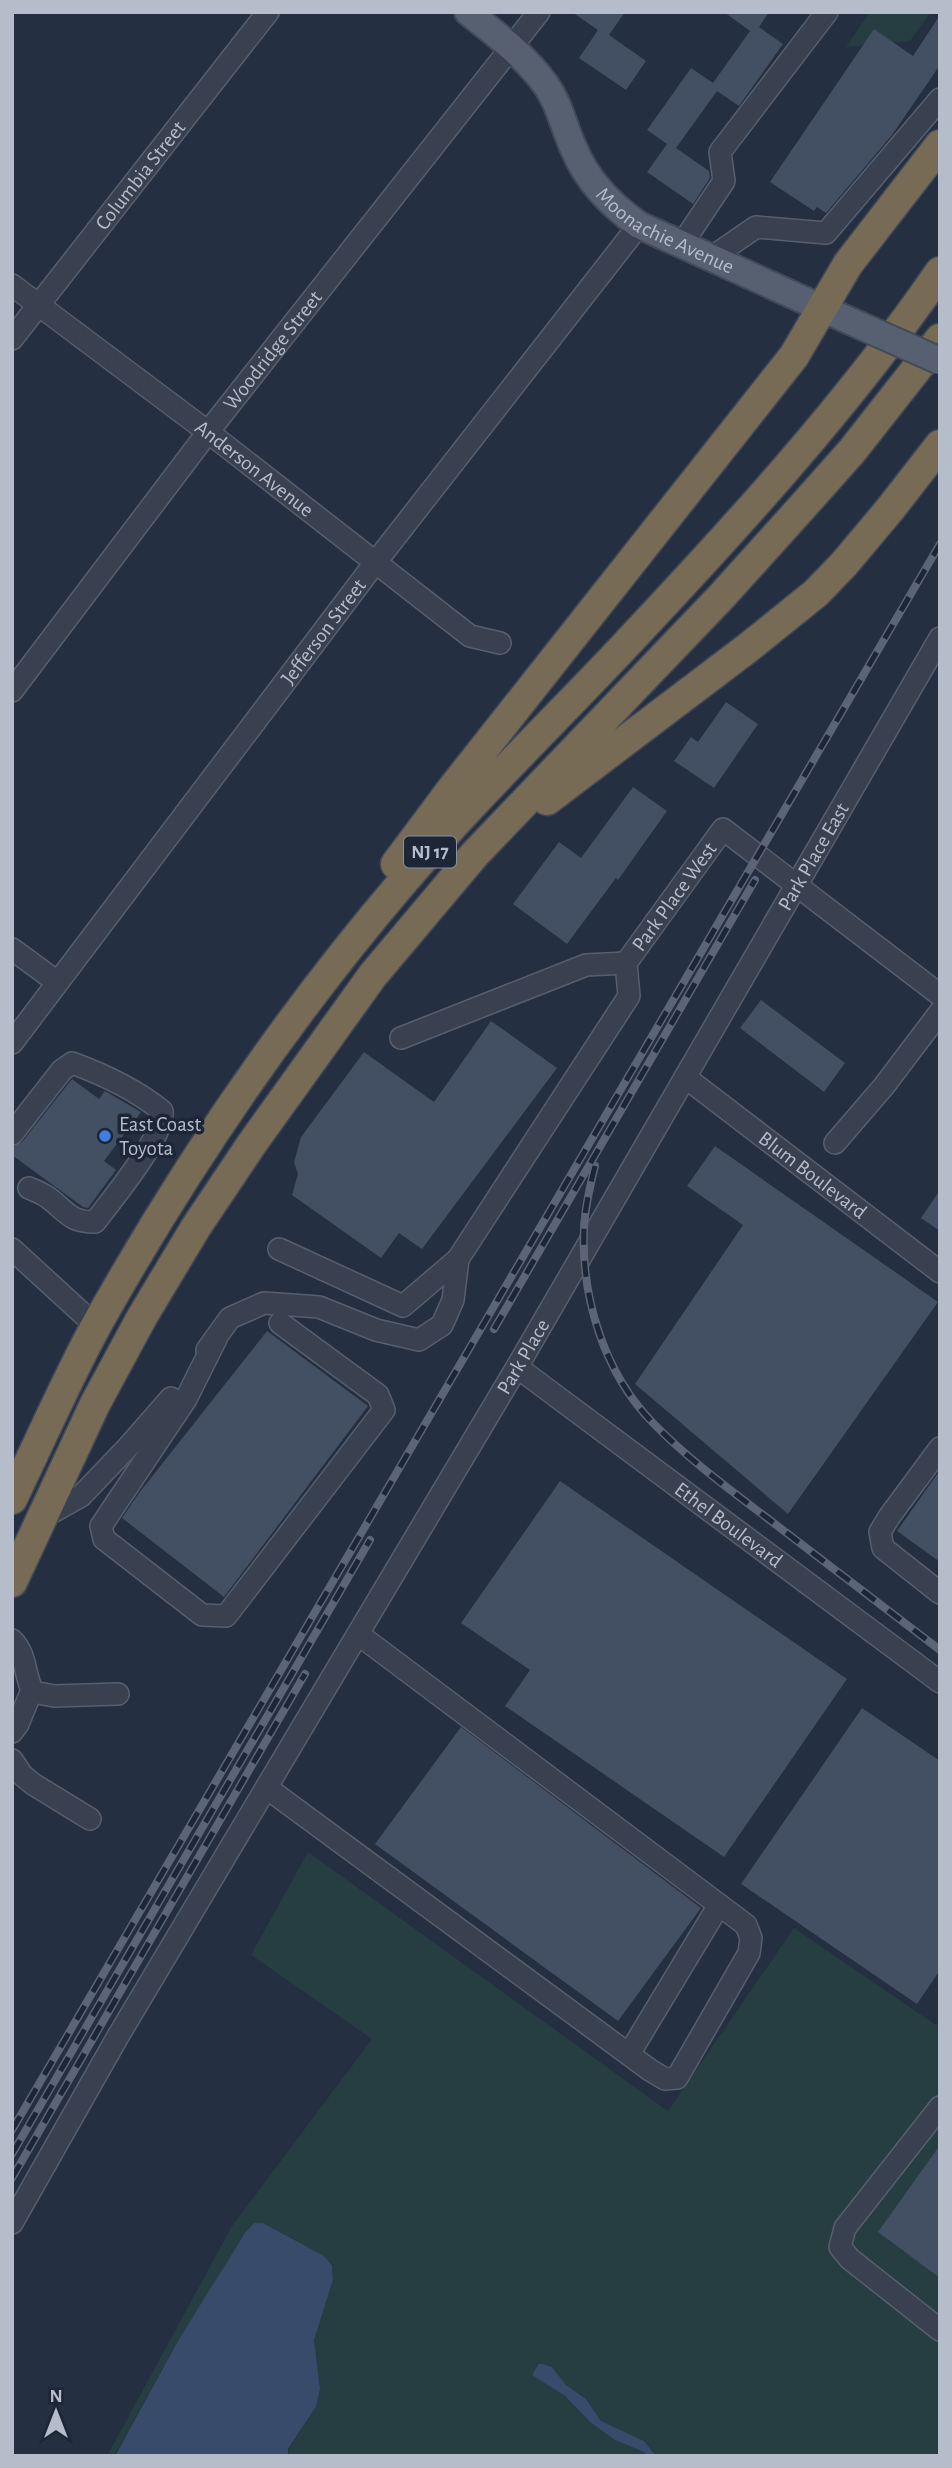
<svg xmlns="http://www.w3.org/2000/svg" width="952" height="2468" font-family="'Alegreya Sans',sans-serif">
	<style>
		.green { fill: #263d42 }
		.water { fill: #394b6a }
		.building { fill: #434f63 }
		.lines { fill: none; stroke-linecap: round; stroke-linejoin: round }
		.minor-casing { stroke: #575f6e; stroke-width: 24 }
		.major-casing { stroke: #424a59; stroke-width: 30 }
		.highway-casing { stroke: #414958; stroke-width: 33 }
		.minor { stroke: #394150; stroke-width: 21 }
		.major { stroke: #576070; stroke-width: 26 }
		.highway { stroke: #776b55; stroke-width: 30 }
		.rail-casing { stroke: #5b6577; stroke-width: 8 }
		.rail { stroke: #1d2636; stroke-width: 5; stroke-dasharray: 16; stroke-linecap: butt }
		.major-bridge-casing { stroke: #424a59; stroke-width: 30; stroke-linecap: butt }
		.major-bridge { stroke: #576070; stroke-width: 26 }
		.shop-dot { fill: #3f7fe0; stroke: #1d2636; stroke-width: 2.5 }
		.labels { text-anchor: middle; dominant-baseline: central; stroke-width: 7; stroke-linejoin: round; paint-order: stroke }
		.shield { fill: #1d2636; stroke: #87909e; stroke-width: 2 }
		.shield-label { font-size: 19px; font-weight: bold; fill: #b5bdcb }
		.street-label { font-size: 21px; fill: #b5bdcb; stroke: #1d2636 }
		.poi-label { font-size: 21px; fill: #b5bdcb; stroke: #1d2636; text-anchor: start }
	</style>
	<rect width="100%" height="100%" fill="#242f41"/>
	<path class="green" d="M870,12h61l-21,29 -64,6z
		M308,1852l360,259 126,-183 142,97 4,-4v435h-284l-12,-15 -43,-20 -15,-22 -20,-14 -14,-18 -13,-4 -7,12 33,21 25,26 25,18 29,12 2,4h-358l1,-7 27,-42 4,-18 -6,-49 19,-60 -1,-13 -8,-11 -61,-33h-9l-9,10 -66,106 -65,117h-7l125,-230 140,-187 -121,-84z"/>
	<path class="water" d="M254,2223h9l61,33 8,10 1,14 -19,60 6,49 -4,18 -28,42v7h-173l64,-117 66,-106z
		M539,2363l13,4 14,18 20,14 15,22 43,20 12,15h-10l-2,-4 -29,-12 -25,-18 -25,-26 -33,-21z"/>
	<path class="building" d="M572,12h53l-16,23 37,26 -20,29 -47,-32 19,-28z
		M724,12h45l-10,15 24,17 -44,62 -22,-15 -41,57 33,23 1,7 -17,26 -46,-32 20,-28 -20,-14 44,-62 22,15 37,-52z
		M940,15v50l-48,70 -66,78 -9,-6 -3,4 -44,-29 104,-153 39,27z
		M726,702l32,22 -44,64 -40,-27 17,-24 7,5z
		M633,787l34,24 -49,69 -2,-2 -49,66 -54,-40 46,-62 22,16z
		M761,1000l84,63 -21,29 -84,-64z
		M491,1021l66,47 -135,181 -23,-16 -18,25 -89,-63 6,-21 -4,-12 7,-25 63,-85 70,50z
		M72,1079l27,20 6,-8 36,21 -37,49 12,9 -28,38 -5,-1 -71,-52 1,-8 9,-5z
		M715,1146l223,156 -150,212 -153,-130 108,-159 -56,-39z
		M940,1190v41l-19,-13z
		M267,1331l101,75 -144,191 -102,-79 17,-25z
		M940,1470v92l-43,-31z
		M560,1481l287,198 -123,178 -219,-151 25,-36 -69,-47z
		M862,1708l78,53v209l-23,34 -176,-120z
		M461,1727l240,181 -83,113 -243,-177z
		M940,2145v133l-62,-46z"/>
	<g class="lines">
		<g class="minor-casing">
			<g id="minor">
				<path d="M682,244l42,-63 -4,-29 107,-140"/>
				<path d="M711,258l45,-31 70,6 114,-134"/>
				<path id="s1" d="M12,285l196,147 262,204 30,7"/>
				<path id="s2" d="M12,339l256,-327"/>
				<path id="s3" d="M12,691l196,-259 331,-420"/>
				<path d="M12,949l45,33"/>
				<path id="s4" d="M626,963l97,-134 217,166"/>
				<path d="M401,1038l185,-73 40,-2"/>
				<path id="s5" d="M12,1043l363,-480 264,-338"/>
				<path id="s6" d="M685,1077l255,195"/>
				<path d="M12,1134l50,-64 10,-7c33,12 63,26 90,48 4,24 -52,91 -67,111 -25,0 -27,-9 -45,-23 -6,-5 -14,-8 -21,-11"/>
				<path d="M835,1143l49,-57 56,-74"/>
				<path d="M12,1249l84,77"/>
				<path d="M279,1249l124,57 55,-47 171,-263 -3,-33"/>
				<path d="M216,1339l-30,60 -85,127 3,13 98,76 24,1 158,-206 -6,-15 -98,-72"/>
				<path d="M207,1350l23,-32 34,-15 55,4 57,23 43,10 23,-15 11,-25 5,-41"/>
				<path id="s7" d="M517,1367l423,315"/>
				<path d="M940,1448l-51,69 -9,15 3,16 57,45"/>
				<path d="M40,1519l41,-23 48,-50 42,-48"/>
				<path d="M12,1640c15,15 12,35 21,52l21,4 64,-2"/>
				<path d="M12,1732l6,-8 14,-34"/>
				<path d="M12,1760l10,15 11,9 57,35"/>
				<path d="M267,1788l383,282 15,9 12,-1 72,-125 2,-15 -5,-13 -388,-291"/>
				<path d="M629,2054l90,-149"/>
				<path d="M940,2107l-95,121 -5,19 10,12 90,71"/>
				<path id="s8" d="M12,2223l105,-185 400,-671 423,-729"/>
			</g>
		</g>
		<g class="major-casing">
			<g id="major">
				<path id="s9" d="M468,12c28,22 57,44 78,73 14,20 18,43 28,64 13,32 38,57 65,76l220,100"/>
			</g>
		</g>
		<g class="highway-casing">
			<path id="highway" d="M547,800l202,-153 67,-54 28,-29 47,-56 49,-63
				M396,864l56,-75 342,-433 54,-92 92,-119
				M12,1499c28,-58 54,-118 85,-175 87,-155 189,-305 304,-440 69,-81 145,-155 218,-232 112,-119 228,-245 321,-380
				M12,1582l83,-178 47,-87 54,-90 55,-82 122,-170 101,-120 247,-258 83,-92 48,-54 88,-112"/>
		</g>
		<use href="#minor" class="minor"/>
		<use href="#major" class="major"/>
		<use href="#highway" class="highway"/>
		<g class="rail-casing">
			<path id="rail" d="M595,1166c-5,20 -10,41 -11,62 -3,69 20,145 69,195 37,38 80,69 122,101 55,42 110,84 165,126
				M494,1329l261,-449
				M12,2130l928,-1586
				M12,2154l358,-614
				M12,2178l293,-504"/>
		</g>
		<use href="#rail" class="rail"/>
		<g class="major-bridge-casing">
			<path id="major-bridge" d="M859,325l81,36"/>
		</g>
		<use href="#major-bridge" class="major-bridge"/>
	</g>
	<circle class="shop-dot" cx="105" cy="1136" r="7"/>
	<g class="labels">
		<rect class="shield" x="404" y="836.5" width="52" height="31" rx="5"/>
		<g class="shield-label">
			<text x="430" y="852">NJ 17</text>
		</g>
		<g class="street-label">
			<text stroke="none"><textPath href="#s2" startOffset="208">Columbia Street</textPath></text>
			<text stroke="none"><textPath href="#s9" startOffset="304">Moonachie Avenue</textPath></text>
			<text stroke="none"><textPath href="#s3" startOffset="429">Woodridge Street</textPath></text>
			<text stroke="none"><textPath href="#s1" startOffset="304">Anderson Avenue</textPath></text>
			<text stroke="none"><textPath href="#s5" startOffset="516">Jefferson Street</textPath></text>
			<text stroke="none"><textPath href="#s8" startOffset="1584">Park Place East</textPath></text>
			<text stroke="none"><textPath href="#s4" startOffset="82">Park Place West</textPath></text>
			<text stroke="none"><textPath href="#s6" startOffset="161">Blum Boulevard</textPath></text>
			<text stroke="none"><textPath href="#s8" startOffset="1006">Park Place</textPath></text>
			<text stroke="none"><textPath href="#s7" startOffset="264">Ethel Boulevard</textPath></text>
		</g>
		<g class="poi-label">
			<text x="119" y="1124">East Coast<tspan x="119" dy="24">Toyota</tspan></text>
		</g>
	</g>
	<rect width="952" height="2468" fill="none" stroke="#b5bdcb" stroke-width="28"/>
	<g transform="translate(56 2412)" stroke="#1d2636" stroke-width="5" paint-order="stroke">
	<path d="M0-5L12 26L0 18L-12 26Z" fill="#b5bdcb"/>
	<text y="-10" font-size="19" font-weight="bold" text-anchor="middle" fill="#b5bdcb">N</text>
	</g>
</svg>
